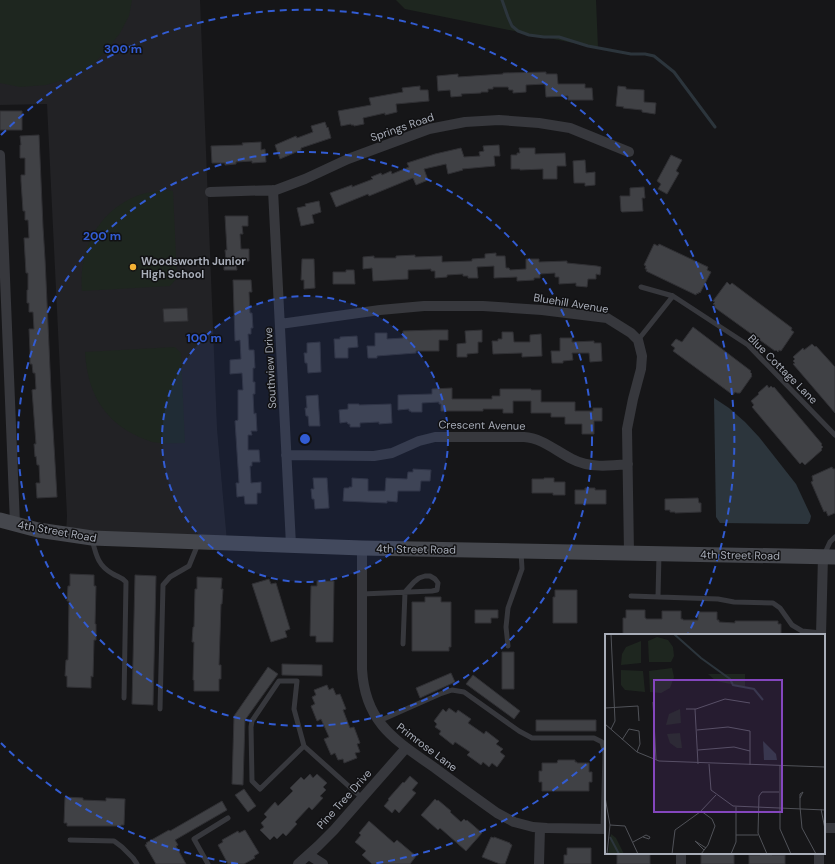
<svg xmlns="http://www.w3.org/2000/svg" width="835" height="864" font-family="'DM Sans',sans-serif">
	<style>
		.built { fill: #222225 }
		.green { fill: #1e261f }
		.water { fill: #2c353c }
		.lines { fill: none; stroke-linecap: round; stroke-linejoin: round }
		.stream { stroke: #2c353c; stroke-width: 3 }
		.building { fill: #404145; stroke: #303034 }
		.lane { stroke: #37383d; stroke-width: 5 }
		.street { stroke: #37383d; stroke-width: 10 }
		.secondary { stroke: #45474d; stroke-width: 15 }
		.ring { fill: none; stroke: #325cd3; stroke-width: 2; stroke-dasharray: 7 5 }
		.poi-dot { fill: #f2b134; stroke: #111113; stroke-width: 1.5 }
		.labels { text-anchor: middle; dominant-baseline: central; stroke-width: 3; stroke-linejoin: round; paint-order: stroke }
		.street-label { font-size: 11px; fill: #a8adb8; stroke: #111113 }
		.poi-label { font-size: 11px; font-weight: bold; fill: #a8adb8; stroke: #111113; text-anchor: start }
		.inset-river { fill: none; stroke: #2c353c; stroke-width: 2 }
		.inset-road { fill: none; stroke: #505258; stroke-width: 1 }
		.view { fill: #8446be; fill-opacity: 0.15; stroke: #8446be; stroke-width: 2 }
		.inset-edge { fill: none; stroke: #a8adb8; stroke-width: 2 }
		.centre { fill: #325cd3; stroke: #111113; stroke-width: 2 }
		.ring-label { font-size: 12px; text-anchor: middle; font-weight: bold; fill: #325cd3; stroke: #111113; stroke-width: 3; stroke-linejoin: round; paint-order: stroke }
	</style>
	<rect width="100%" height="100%" fill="#161618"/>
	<path class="built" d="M0,0h200l17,429 10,113 -161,-7 1,-19 -20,-412 -47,1z"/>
	<path class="green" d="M0,0h132l-3,16 -9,17 -14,18 -15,15 -21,12 -24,7 -26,2 -20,-4z
		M396,0h200l2,48 -193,-39z
		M169,190l4,1 4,87 -7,8 -88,5c-4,-42 17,-81 57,-96 9,-3 20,-4 30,-5z
		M175,347l6,6 4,90c-11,0 -22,1 -33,-1 -9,-3 -18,-7 -26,-12 -28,-18 -39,-45 -41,-78z"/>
	<path class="water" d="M714,398l15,10 16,14 14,15 37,47 15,32 -1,5 -2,3 -88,-1 -4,-6z"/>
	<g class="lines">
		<path class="stream" d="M502,0l6,17 4,9 6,5 11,4 15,2h15l29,9 43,8h14l9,2 20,16 41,55"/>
	</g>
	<path class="building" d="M546,72v2h11l1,10h27v4h7l1,12h-25v-4l-22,1 -1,-13 -19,1v7l-13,1v-3h-4l-1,-3h-15v2h-5v3h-7v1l-20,1 1,2 -11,1 -1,-7 -12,1 -1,-15 21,-2v3l45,-3v-1z
		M420,86v4h8l1,11 -33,3 1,8 -12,3v-2l-22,5 1,6 -10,2v-1h-3v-1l-10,2 -3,-15 33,-6 -2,-7 34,-6 -1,-4z
		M618,86l8,1v2l18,1v12l12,1 -1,11 -13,-2v-2l-19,-2 1,-1 -8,-1z
		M0,111h22v19h-22z
		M325,122l2,6 1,-1 3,11 -30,10v2l-21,9 -5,-14 21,-9 1,2 16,-6 -2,-6z
		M39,135l4,92 2,32 7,153 5,85 -20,1 -1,-15h4l-1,-18h-2l-1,-9 -1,1 -1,-13h2l-4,-54 4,-1 -1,-16h-2l-1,-9h-2v-13l-1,-22h5l-1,-17h-4v-9h-2v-13h1v-17h-2l-2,-35h5l-1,-18h-3v-9h-2l-2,-30v-6h4v-17h-5v-13h1l-1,-9z
		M261,142v8l4,-1 1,13 -14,1v-2l-16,1v2l-11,1v-2h-13l-1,-17 32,-1 -1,-2z
		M499,145l1,11h-6l1,10 -33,3 1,1 -15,4 -2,-10 -22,5 4,11 -12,5 -3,-7 -44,18 -1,-2 -32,13 -6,-14 22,-8v2l21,-8 -2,-2 10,-4 1,2 9,-4 1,3 17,-7 -2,-4 28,-9 26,-6 3,9 16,-1 -1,-4 5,-1 -1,-5z
		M519,148h16v6l30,-1 1,13h-9v13h-14v-10l-23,1v-1h-9v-14h6v-2h3z
		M671,155l11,5 -6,11 3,2 -12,21 -9,-5 3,-5 -4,-3z
		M585,160l1,13 9,-1v13l-10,1v-3h-11l-1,-22z
		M644,187l1,11h-3l1,13 -21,1 -1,-1 -1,-15h10v-8z
		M319,201l2,11 -9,3 2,8 -13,3 -4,-18 9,-2 -1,-2z
		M225,216h23v10h-6l1,8h-3l1,15h8v12h-13l1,9h-13v-10h2l-1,-10h2z
		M654,244l4,2 1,-2 49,23 -1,3 4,2 -11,21 -1,-1 -1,2 -1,-1 -1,2 -50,-24 1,-2h-2l1,-3 -2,-1z
		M496,253v3h9l1,12h3l1,2 16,-1v-10h13v3l28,-1v2l30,3 4,1 -1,8 -4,-1v5h-8l-1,8 -11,-1v-3l-17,1v-7h-4v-4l-15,1v4h-6v2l-17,1v-4l-23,1v-12l-17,1 1,11h-10v-2h-5v-2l-16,1v2l-12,1v-7h-4v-2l-23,1v9l-35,2 -1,-13 -9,1v-12l11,-1v2h22v-2l19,-1v2l27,-1v6l30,-1v-2l13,-1v-4z
		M302,259h12l1,29 -11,1v-9h-3z
		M346,270h8l1,14h-22v-12h13z
		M233,280h18l1,12h-3l1,21h2l1,15h-2v6h-3l1,16h5l1,18h-2v14h2v12h-2l1,20 2,-1 1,18h-6l1,4h-4v15h11l1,12h-8v4h-2l1,17 10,-1v11h-4v11h-12l-1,-8 -7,1 -1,-14h3l-4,-62 3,-1v-30h5l-1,-17 -12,1v-14l11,-1 -1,-19 -5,1z
		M727,282l3,3 2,-2 60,45 -1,2 3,2 -13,19 -2,-1 -1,2 -2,-2 -1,1 -61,-44 1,-2 -2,-1 2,-2 -2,-1z
		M187,308l1,13 -24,1 -1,-13z
		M693,327l58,44 -1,1 2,2 -1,1 1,1 -12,17h-3l-2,-1 -2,3 -60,-44 2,-3 -4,-3 5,-6 6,3z
		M433,330h15v10h-9v11h-23v2l-39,3v2h-9l-1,-12h8v-13h12v6l16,-1v-7z
		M482,330v12h-4v11l-11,1v3h-10v-13l9,-1 -1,-12z
		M502,332h11l1,10h16v-7l11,-1 1,22 -20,1v-4l-29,1 -1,-13h6v-2h4z
		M357,336l1,11 -10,1v10h-13l-1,-19h6v-2z
		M560,338h12v4l22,-1v2h7l1,18 -12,1 -1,-9h-17l1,7 -10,1v2h-11l-1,-12h9z
		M320,342l1,30 -13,1 -1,-10h-2l-1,-10h3v-10z
		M812,344l3,3 1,-1 19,21v46l-42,-49 2,-1 -2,-2 2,-2 -2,-2 10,-9 1,2z
		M767,385l2,3 2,-2 2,2 1,-1 48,57 -1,1 2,2 -2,2 1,1 -17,15 -3,-3 -2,2 -48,-57 2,-2 -3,-4 8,-7 -1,-1z
		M452,388v11h40v-3h8v-7h31v1h10v12h34v9h18v-3h9v13h-8v13h-12v-10h-17v-7h-14v-4h-20v-12h-18v12h-10v-4h-20v2h-42v-7h-2v-2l-17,1v9h-11v-1h-2v-2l-11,1v-15l34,-1v-5z
		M318,395l2,31h-11l-1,-10h-2l-1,-8h2l-1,-12z
		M348,404h11v1l32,-1 1,19 -13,1v-2l-19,1v4h-10v-3h-2l-1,-2 -7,1 -1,-13 9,-1z
		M832,467l1,2h2v44l-7,3 -2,-5 -2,1 -13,-30 2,-1 -1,-5z
		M413,469l18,1 -1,11h-9l-1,10h-22l-1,11 -10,-1v2l-44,-2 1,-13h5v-1h3v-9l16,1v12h17l1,-13 21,1 1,-7h5z
		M313,478h14l2,30 -14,1 -1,-10h-2l-1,-10h3z
		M544,478h10v4h11v13h-12v-2h-21v-14h12z
		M585,488h10v2h11v14h-31v-14h10z
		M698,498l1,5h2v9l-26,1v-1h-5v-2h-5v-11z
		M70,574l24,1v11h2l-1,38h1v16h-2l-1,37 -2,-1v12l-24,-1v-11h-2l1,-16h2l1,-59h-2l1,-15h2z
		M135,575l21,1 -3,129 -21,-1z
		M197,577l25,1 -1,11h2l-1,15h-1l-2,61h2v14h-2v12h-25v-11h-1l1,-38h-2l1,-15h1l1,-38h2z
		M269,579l2,5 5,-1 14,46 -5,2 2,6 -16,5 -19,-58z
		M317,581h17l-1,61h-17v-6h-6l1,-50h6z
		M555,590h22v33h-24v-26h2z
		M425,597h16v5h10v45h-2v4h-37v-49h13z
		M475,610h23v8h-7v5h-16z
		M626,610h19v8h1v1h16v-8h19v8h2v1h15v-8h19v8h2v2l16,1v-2h43v3h3v11h-158v-17h3z
		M502,652h12v37h-12z
		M282,664l40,1v11l-40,-1z
		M268,667l10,7 -33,46 -2,65 -11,-1 2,-68z
		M451,673l4,9 -35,16 -4,-10z
		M473,675l47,36 -6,8 -48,-35z
		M327,685l2,5 4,-2 3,7 4,-1 6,15 -3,1 7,18 4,-1 6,16 -3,1 3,8 -5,1 2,5 -13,5 -1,-4 -5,1 -3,-7 -4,2 -7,-16 5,-2 -8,-18 -4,2 -6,-15 4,-2 -3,-7 4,-2 -2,-5z
		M449,708l7,5 2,-3 13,9 -3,4 16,11 2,-3 13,10 -3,3 7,5 -3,3 5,4 -8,11 -5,-4 -3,4 -6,-5 -2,3 -14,-10 3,-3 -15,-10 -2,3 -14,-11 2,-3 -6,-4 2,-3 -3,-3 9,-12 3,3z
		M536,720h60v11h-60z
		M558,760h17v2h2v1h12v9h3v10h-3v9h-47v-9h-3v-11h3v-8h15z
		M310,774l3,4 4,-4 10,9 -4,4 3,3 -6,6 3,2 -11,12 -3,-3 -14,15 2,2 -11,12 -3,-3 -6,6 -3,-3 -4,4 -10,-10 4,-3 -3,-4 6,-6 -3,-3 11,-12 3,4 15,-15 -3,-3 11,-11 3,3z
		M410,776l8,7 -6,7 4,3 -17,20 -4,-4 -3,4 -8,-7 5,-6 -1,-1 15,-17 1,1z
		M244,789l12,17 -8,6 -13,-17z
		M65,797l18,1v2l23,1v-3l19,1 -1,26h-3v1h-54v-3h-3z
		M435,799l2,2 1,-1 13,11 -1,1 11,10 3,-3 2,2 1,-1 15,13 -16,18 -26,-23 -2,2 -17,-15z
		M222,801l5,9 -52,30 3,5 -2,1 10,18h-30l-11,-19 2,-1 -1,-1 23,-13 1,1z
		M369,821l25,22 3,-3 19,16 -6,8h-38l-10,-9 4,-4 -11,-9 6,-7 -2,-2z
		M245,830l14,23 -5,3 1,2 -11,6h-16l-10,-19 5,-3 -1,-2 16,-9 1,2z
		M491,837l3,1v-1l16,6v1l2,1 -7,19h-5l-18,-7z
		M567,848h24v16h-27v-9h3z
		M617,853h33v11h-33z
		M701,853h23v1h10v10h-33z
		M760,853h12v2h13v9h-36v-9h11z"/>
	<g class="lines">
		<path class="lane" d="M641,287l32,9 75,49 87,90
			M638,340l35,-44
			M92,539c4,16 6,27 21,35 5,3 9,3 13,8l-2,116
			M824,555l6,-13 5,-5
			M362,594l70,-3 5,-1 1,-7 -3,-4 -5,-3h-5l-6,2 -5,4 -9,10 -2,52
			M631,596l87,3 16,3 39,1 7,5 12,17 10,6 19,2
			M658,597l1,-43
			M508,646l-2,-19 2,-19 14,-39 -1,-17
			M160,709l3,-124 7,-8 19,-11 9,-22
			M379,721l61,-27 12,-4 12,2 55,39 13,7h62l8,4 3,11 -2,76
			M304,746l-44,43 -8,-8 -1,-54 1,-6 27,-40h18l-3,28 10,37 58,52
			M70,840l44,1 8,6 11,11 4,6
			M208,864l-14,-25 34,-21"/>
		<path class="street" d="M0,155l15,369
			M273,190l18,355
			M210,192l66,-2 29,-11 43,-20 81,-30 36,-7 34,-2 40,3 31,5 59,24
			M280,324l100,-14 44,-4h59l59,4 65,8 24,15 7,7 4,16 -1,13 -8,30 -6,30 2,124
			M286,455l88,1 18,-3 27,-12 16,-4h89c18,1 32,14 48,22 17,9 37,7 56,5
			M362,548v121c3,54 33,71 73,99 20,15 41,30 62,45l17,9 19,5 14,1 59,1
			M821,635l2,-79
			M824,828h11
			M819,853v11
			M309,855l14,9
			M298,864l20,-18 16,-16 72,-82
			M539,864l1,-36
			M681,864v-11"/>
		<path class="secondary" d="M0,520l38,10 54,8 270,10 473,9"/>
	</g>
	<circle cx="305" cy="439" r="143" fill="#325cd3" fill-opacity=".12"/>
	<g class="ring">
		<circle cx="305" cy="439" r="143"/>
		<circle cx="305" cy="439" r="287"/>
		<path d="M604 748A430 430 0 0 1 372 864M238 864A430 430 0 0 1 1 743M1 135A430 430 0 0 1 688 634"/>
	</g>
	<circle class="poi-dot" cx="133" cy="267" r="4"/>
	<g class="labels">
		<g class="street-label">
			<text transform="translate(402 127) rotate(-19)">Springs Road</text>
			<text transform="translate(571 303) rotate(9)">Bluehill Avenue</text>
			<text transform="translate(270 368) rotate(-93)">Southview Drive</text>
			<text transform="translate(783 369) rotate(45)">Blue Cottage Lane</text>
			<text transform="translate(482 425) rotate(1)">Crescent Avenue</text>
			<text transform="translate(57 531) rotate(10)">4th Street Road</text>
			<text transform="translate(416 549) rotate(1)">4th Street Road</text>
			<text transform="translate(740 555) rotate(1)">4th Street Road</text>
			<text transform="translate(427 747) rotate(37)">Primrose Lane</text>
			<text transform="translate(344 799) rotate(-48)">Pine Tree Drive</text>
		</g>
		<g class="poi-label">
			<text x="141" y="261">Woodsworth Junior<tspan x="141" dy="13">High School</tspan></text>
		</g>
	</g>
	<g transform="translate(605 634)">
		<rect width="220" height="220" fill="#161618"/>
		<path d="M52,3l11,3 5,7 1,9 -3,6h-22l-1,-21zM36,7v22l-20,2 1,-11 4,-7zM67,34l2,9 -4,11 -9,5 -11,-1 -1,-21zM16,36l22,1 2,21 -20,-2 -4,-5zM103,40h37v13l-29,-6zM75,75l1,14 -15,2 3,-11zM75,99l2,15h-5l-7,-5 -3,-9zM6,200l5,4 8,16h-16z" fill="#1e261f"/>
		<path d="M158,107l13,13 1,6h-13z" fill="#2c353c"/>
		<path class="inset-river" d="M69,0l27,24 29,21 3,6 21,4 9,11M5,203l9,17"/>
		<path class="inset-road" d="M6,0l4,87 -4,8M48,68l3,58M0,74l33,-2 1,15M81,75h10l29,-10 25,4M90,75l3,55M0,90l32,28 22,9 166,6M92,96l31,-3 22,4v34M17,106l7,-11 10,2 1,13 -3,8M93,116l36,-3 16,4M104,130l2,26 22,16 92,4M175,131v64l11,25M0,163l5,28 -3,29M195,164l3,-6 -3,2v13l2,21 14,26M216,175l4,20M5,191l15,1 13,28M131,201h22M28,208l13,-7 4,2 -1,2 -6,-2M99,216l-9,-9 11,7M67,220l3,-24 25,-18 16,-17M96,220l7,-9 7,-19 -3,-7 -11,-8M126,220l5,-12v-35M162,220l-9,-21 1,-37 3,-4h17"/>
		<path class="view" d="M49,46h128v132h-128z"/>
		<rect width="220" height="220" class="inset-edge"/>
	</g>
	<circle cx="305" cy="439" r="6" class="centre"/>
	<g class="ring-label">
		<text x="123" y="53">300 m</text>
		<text x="102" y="240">200 m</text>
		<text x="204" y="342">100 m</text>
	</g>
</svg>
